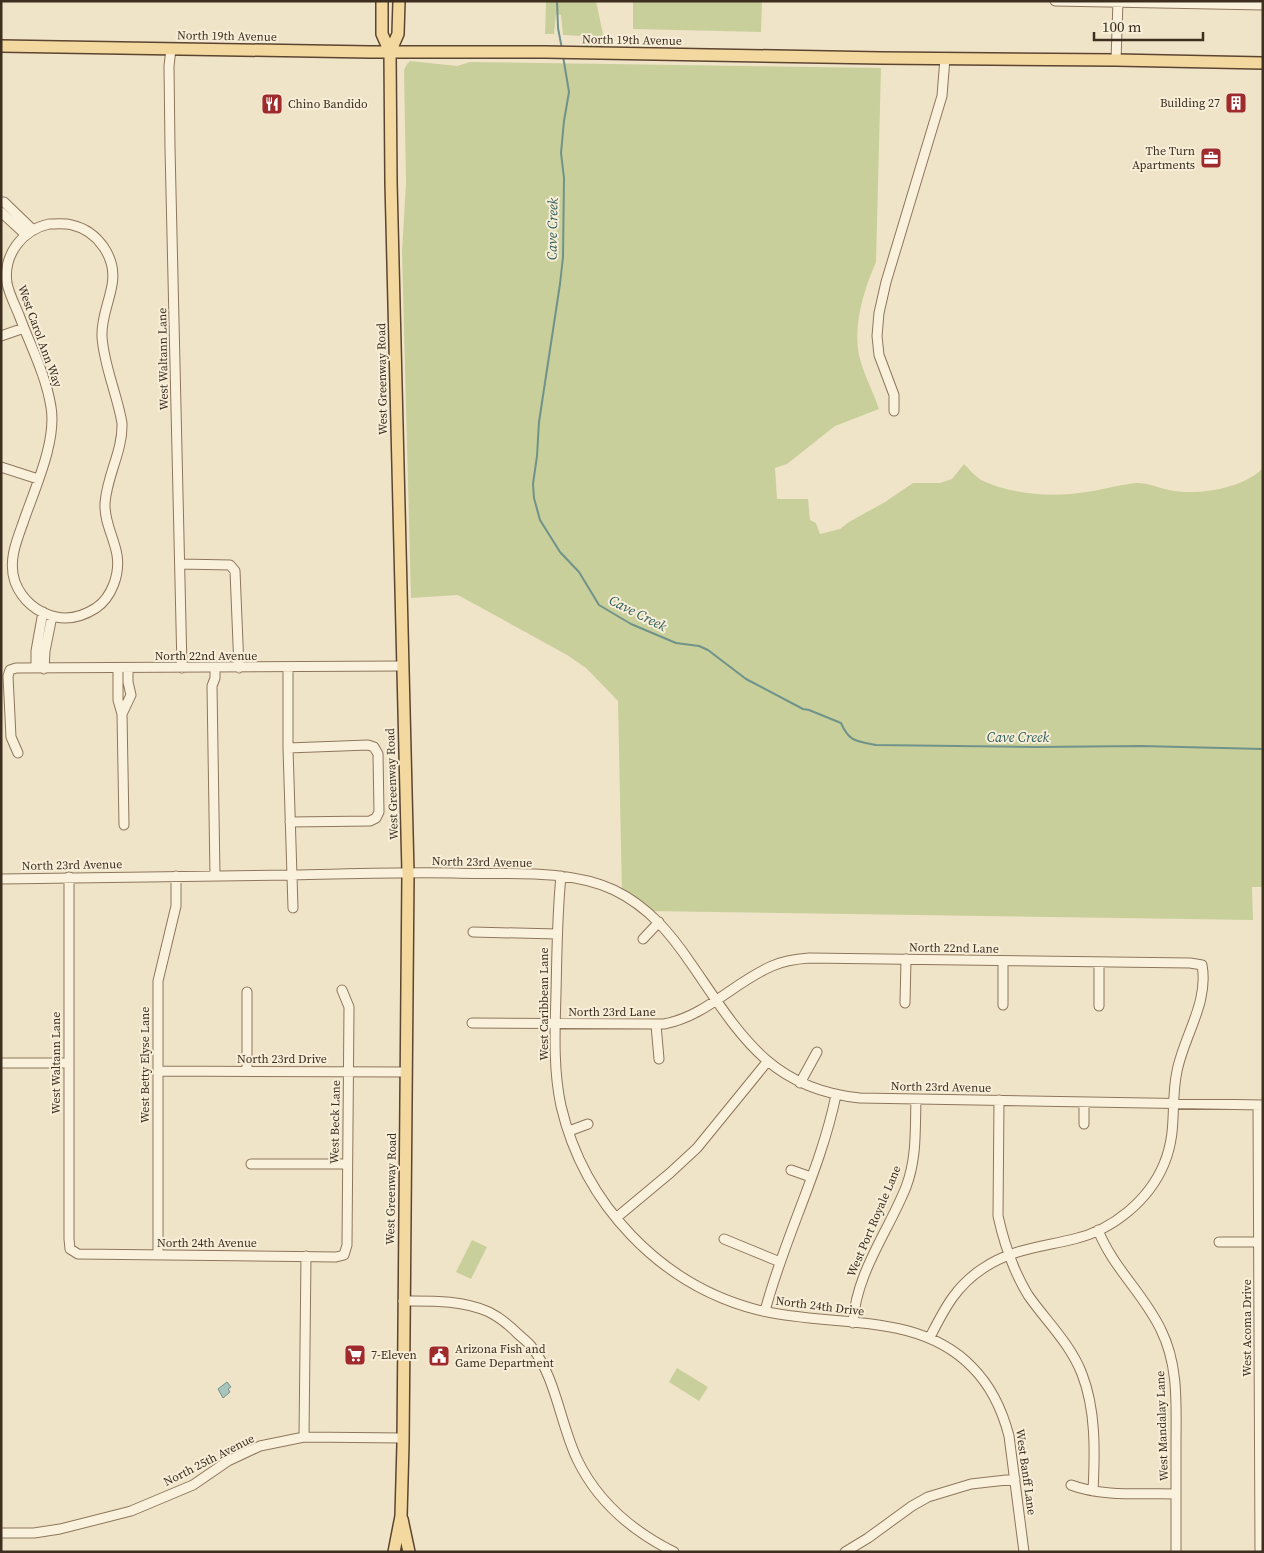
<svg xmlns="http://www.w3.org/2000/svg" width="1264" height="1553" font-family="'Source Serif 4',serif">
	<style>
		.green { fill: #c9cf9b }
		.water { fill: #a9c4bc; stroke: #6f938a }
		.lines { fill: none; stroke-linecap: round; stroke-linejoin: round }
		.stream { stroke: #6f938a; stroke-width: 2 }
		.minor-casing { stroke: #8d765c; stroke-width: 11 }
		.major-casing { stroke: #5b4430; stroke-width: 14 }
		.minor { stroke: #faf1dc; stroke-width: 9 }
		.major { stroke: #f3d9a0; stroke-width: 11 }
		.labels { text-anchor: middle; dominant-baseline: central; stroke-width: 4; stroke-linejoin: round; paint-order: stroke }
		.street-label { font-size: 12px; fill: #3d2e20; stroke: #f7eed8 }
		.poi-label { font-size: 12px; fill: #3d2e20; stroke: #f7eed8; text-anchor: start }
		.water-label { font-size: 14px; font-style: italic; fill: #2f5d5a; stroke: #f7eed8 }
	</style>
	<rect width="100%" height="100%" fill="#f0e4c8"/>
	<path class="green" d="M546,1h50l7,33 -1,19h-20l-1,-17 -18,-1 -2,-20 -5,-1 -2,20h-9z
		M633,1h129l-1,31 -128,-3z
		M410,61l47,5 13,-4 411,6 -5,194c-12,28 -23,62 -17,93 4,18 14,36 20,54l-44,17 -48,38 -12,4 2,31h31l2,21 6,3 4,11 20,-5 9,-7 36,-20 28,-19h27l12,-4 12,-15c5,5 11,12 17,16 29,14 67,17 98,13 19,-2 38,-8 56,-10 11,-1 24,5 34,7 27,6 74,-1 94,-22v419h-11l1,33 -606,-9 -25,-16 -4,-194 -32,-33 -19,-13 -109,-60 -47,3 -9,-346 4,-69 -2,-113 3,-6z
		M472,1240l15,7 -16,32 -15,-7z
		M677,1368l31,19 -9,14 -30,-19z"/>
	<path class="water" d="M227,1382l4,5 -3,2 2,3 -7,6 -5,-9z"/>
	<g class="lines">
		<path class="stream" d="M557,1l1,27 4,21
			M563,56l6,36 -5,29 -3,32 3,25 -1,79 -3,27 -21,138 -2,34 -4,28 1,14 6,22 20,32 19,20 20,33 32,19 45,19 23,3 9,4 38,29 57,30 6,1 32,13c8,19 16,18 35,22l160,2 105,-1 122,3"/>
		<g class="minor-casing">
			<path id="minor" d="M1055,1l208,4
				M171,49l-2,17 1,82 12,520
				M1116,60l2,-59
				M1,202h3l29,28
				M1,212l25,23
				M49,224c7,0 15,-1 23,1 26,6 45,33 40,60 -3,18 -11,33 -10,52 2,29 15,57 20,86 1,28 -15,52 -17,80 -1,19 9,34 12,52 3,19 -5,42 -21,53 -11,7 -26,12 -40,9 -19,-4 -34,-17 -41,-35 -7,-20 1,-40 8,-59 11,-33 34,-81 28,-116 -5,-32 -21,-62 -32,-92 -4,-10 -10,-21 -12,-32 -4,-28 15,-53 42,-59z
				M1,336l23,-8
				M894,411v-16l-15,-40 -2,-19 2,-23 7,-31 56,-186 3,-38
				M1,467l37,12
				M180,564l50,1 5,6 4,97
				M36,668v-17l7,-39
				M118,668v32l4,14 2,111
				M288,668v80l5,160
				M44,669l1,-18 7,-35
				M122,714l9,-19 -3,-13v-14
				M288,748l80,-3 6,2 4,7 1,58 -3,6 -6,3 -80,1
				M18,753l-7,-16 -3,-61 2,-6 6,-2 387,-2
				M215,876l-3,-190 3,-8v-10
				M561,876c-4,39 -4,78 -5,117 -1,37 -3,76 5,113 23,98 99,179 197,204 70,18 159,0 214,57 19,19 30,42 37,69l15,116
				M69,877v362l1,10 8,5 258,3 8,-2 3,-10 2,-238 -7,-17
				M1,879c97,-2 194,-3 291,-4 54,-1 108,-3 162,-2 51,2 113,-5 160,17 35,17 57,44 78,75 47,68 77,124 168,133l403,7
				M473,932l84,2
				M643,939l16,-17
				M905,1003l1,-44
				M1003,1005v-44
				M1099,1006v-44
				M472,1023l192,1c42,-8 69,-41 108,-58 11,-5 24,-7 37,-8l381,5 12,2c7,37 -18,71 -25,106 -7,33 1,59 -13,93 -15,36 -51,66 -90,75 -33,8 -63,10 -92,30 -27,18 -38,41 -52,68
				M656,1025l3,34
				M1,1063h68
				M158,1071l248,1
				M247,1071v-79
				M800,1083l17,-31
				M999,1100l-1,116c6,27 16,56 30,79 18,26 42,48 54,79 14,36 13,78 11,117
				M1258,1105l2,447
				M1084,1124v-22
				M569,1131l19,-7
				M251,1164h96
				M791,1170l20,7
				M616,1218l54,-45 27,-25 70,-86
				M1098,1230c15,38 46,64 63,100 18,36 15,76 15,115 0,36 0,71 0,107
				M724,1239l56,23
				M1219,1242h40
				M158,1255v-274l18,-75v-30
				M403,1301c29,0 59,-1 86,11 10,5 20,13 28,21 4,4 10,8 14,13 25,31 29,77 46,113 20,42 55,72 97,93
				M765,1311c19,-73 56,-142 71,-216
				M853,1323c3,-50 35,-91 53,-136 11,-29 9,-58 10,-88
				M304,1437l2,-181
				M1071,1485c31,12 73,8 105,9
				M1,1533h33l26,-4 71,-18 62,-26 35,-24 32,-15 44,-9 99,1
				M845,1552l23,-14 44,-32 16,-9 43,-13 44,-5"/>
		</g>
		<g class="major-casing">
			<path id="major" d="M382,1v33l8,18 1,130 17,691 -5,571 -2,72 -7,36
				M1,46l369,6h175l336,6 235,2 147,3
				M390,52l8,-18 1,-33
				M402,1519l7,33"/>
		</g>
		<use href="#minor" class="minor"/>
		<use href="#major" class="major"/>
	</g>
	<defs>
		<g id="building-square" transform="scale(1.125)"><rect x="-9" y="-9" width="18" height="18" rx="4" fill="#9e2a2b" stroke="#f7eed8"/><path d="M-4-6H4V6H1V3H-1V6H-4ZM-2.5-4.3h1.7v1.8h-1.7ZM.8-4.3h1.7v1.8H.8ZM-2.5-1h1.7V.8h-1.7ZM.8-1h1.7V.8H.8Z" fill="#fff"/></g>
		<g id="restaurant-square" transform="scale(1.125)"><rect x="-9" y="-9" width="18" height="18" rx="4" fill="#9e2a2b" stroke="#f7eed8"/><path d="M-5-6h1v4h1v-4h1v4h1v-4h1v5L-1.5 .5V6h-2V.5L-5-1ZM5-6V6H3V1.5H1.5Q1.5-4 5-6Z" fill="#fff"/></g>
		<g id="office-square" transform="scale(1.125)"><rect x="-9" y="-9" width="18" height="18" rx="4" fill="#9e2a2b" stroke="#f7eed8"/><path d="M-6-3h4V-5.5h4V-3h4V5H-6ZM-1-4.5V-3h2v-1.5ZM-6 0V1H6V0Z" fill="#fff"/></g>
		<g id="supermarket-square" transform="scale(1.125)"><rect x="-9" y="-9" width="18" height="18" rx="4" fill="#9e2a2b" stroke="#f7eed8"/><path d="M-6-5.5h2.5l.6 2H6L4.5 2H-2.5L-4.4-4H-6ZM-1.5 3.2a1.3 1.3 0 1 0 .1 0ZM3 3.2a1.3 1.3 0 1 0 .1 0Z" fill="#fff"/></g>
		<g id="civic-square" transform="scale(1.125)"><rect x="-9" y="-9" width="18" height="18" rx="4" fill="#9e2a2b" stroke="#f7eed8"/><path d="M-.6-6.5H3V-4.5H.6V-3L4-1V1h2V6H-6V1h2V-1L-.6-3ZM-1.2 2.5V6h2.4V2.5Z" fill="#fff"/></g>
	</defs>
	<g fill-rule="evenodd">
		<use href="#building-square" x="1236" y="103"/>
		<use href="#restaurant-square" x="272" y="104"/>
		<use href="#office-square" x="1211" y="158"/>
		<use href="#supermarket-square" x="355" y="1355"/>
		<use href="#civic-square" x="439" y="1356"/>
	</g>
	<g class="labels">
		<g class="street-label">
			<text transform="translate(227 36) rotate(1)">North 19th Avenue</text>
			<text transform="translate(632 40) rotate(1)">North 19th Avenue</text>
			<text transform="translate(40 336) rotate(70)">West Carol Ann Way</text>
			<text transform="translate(163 359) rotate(-91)">West Waltann Lane</text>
			<text transform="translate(382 379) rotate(-91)">West Greenway Road</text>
			<text x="206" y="656">North 22nd Avenue</text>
			<text transform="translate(392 784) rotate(-92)">West Greenway Road</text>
			<text transform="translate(482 862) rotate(1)">North 23rd Avenue</text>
			<text transform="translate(72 865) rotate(-1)">North 23rd Avenue</text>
			<text transform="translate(954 948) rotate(1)">North 22nd Lane</text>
			<text transform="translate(544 1004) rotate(-90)">West Caribbean Lane</text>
			<text x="612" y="1012">North 23rd Lane</text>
			<text x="282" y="1059">North 23rd Drive</text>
			<text transform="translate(56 1063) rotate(-90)">West Waltann Lane</text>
			<text transform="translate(145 1065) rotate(-90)">West Betty Elyse Lane</text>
			<text transform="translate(941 1087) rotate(1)">North 23rd Avenue</text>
			<text transform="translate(335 1122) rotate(-89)">West Beck Lane</text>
			<text transform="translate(391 1189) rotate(-89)">West Greenway Road</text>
			<text transform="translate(874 1221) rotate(-67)">West Port Royale Lane</text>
			<text x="207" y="1243">North 24th Avenue</text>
			<text transform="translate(820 1306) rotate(7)">North 24th Drive</text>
			<text transform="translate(1247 1328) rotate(-90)">West Acoma Drive</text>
			<text transform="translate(1162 1426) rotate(-92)">West Mandalay Lane</text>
			<text transform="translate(209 1460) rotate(-27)">North 25th Avenue</text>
			<text transform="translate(1026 1472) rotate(82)">West Banff Lane</text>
		</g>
		<g class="poi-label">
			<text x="1220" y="103" text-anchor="end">Building 27</text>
			<text x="288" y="104">Chino Bandido</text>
			<text x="1195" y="151" text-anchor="end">The Turn<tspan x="1195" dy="14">Apartments</tspan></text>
			<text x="455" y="1349">Arizona Fish and<tspan x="455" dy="14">Game Department</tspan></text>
			<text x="371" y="1355">7-Eleven</text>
		</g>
		<g class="water-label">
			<text transform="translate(552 229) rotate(-89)">Cave Creek</text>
			<text transform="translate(638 613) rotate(27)">Cave Creek</text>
			<text x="1018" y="737">Cave Creek</text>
		</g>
	</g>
	<rect width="1264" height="1553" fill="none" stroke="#3d2e20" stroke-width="5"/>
	<path d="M1094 32v8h109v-8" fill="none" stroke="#3d2e20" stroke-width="2.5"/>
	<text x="1102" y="32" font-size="15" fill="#3d2e20" stroke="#f7eed8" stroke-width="4" paint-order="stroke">100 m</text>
</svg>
